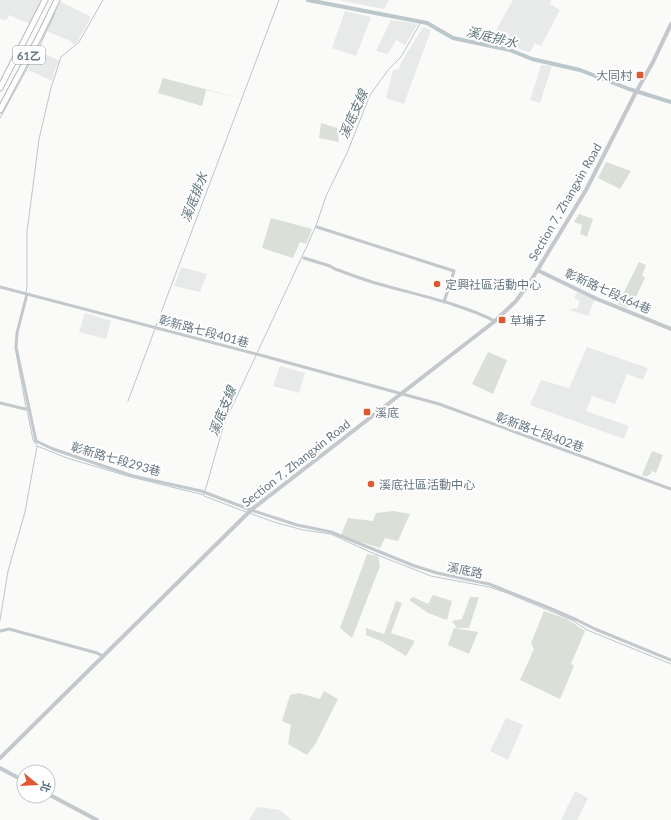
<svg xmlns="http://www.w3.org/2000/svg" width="671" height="820" font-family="Lato,'Noto Sans TC',sans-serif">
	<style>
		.built { fill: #e8e9e9 }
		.green { fill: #dadfd7 }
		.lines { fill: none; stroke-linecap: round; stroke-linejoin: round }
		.stream { stroke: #bbc7cb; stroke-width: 1 }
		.canal { stroke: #bbc7cb; stroke-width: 4 }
		.primary-casing { stroke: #b5babe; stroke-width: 7 }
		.minor { stroke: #c3c8cc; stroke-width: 3 }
		.tertiary { stroke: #c3c8cc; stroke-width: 4 }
		.primary { stroke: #fff; stroke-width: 5 }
		.poi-dot { fill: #e4572e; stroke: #fff; stroke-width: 1.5 }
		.labels { text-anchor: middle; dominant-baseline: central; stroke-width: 4; stroke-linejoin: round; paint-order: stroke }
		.shield { fill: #fff; stroke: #939fa8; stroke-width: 1 }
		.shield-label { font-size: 11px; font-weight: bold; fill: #657683 }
		.poi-label { font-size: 12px; fill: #657683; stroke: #fff; text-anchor: start }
		.street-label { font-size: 12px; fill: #657683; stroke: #fff }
		.water-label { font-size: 13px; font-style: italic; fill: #60757c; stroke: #fff }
	</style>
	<rect width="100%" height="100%" fill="#fafaf8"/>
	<path class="built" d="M0,0h41l-11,24 -21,-9 -3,5 -6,-1z
		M338,0h51l-5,9z
		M513,0h38l-1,4 10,6 -19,36 -6,-3 -5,9 -40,-11z
		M61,2l30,15 -13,24 -4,4 -4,-4 -23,-10 12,-28z
		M345,11l26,6 -15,39 -24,-8z
		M391,20l27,4 -13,21 -9,-5 -8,14 -12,-3z
		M423,27l8,3 -27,74 -18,-6 7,-28h5l4,-9z
		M38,51l22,10 -5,8 -3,12 -24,-11z
		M541,65l11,1 -12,37 -10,-3z
		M181,267l26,7 -7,18 -26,-6z
		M577,292l18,7 -7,17 -19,-6 5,-2 3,1 3,-8 -6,-3z
		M85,313l26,8 -5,18 -27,-7z
		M587,347l61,21 -5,12 -16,-6 -12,30 -23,-8 -6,15 43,15 -5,13 -94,-34 11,-25 28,8z
		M280,366l25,7 -6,20 -26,-7z
		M506,718l17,7 -15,35 -18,-9z
		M575,791l13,7 -11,22h-16z
		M257,807l23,3 12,10h-43z"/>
	<path class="green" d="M163,78l76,20 -33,-8 -4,16 -44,-13z
		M321,123l16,5 2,14 -20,-4z
		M606,162l25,9 -11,18 -22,-11z
		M579,214l14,5 -6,18 -7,-3 2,-9 -8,-3z
		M271,218l41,11 -6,15 -6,-2 -7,16 -31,-10z
		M639,262l7,3 -4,10 3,3 -11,23h-4l-3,7 -9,-4z
		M488,352l19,8 -14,34 -21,-10z
		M652,451l11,4 -7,18 -4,-2 -2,4h-2l-1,2 -5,-2z
		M393,511l17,3 -12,27 -13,-3 -5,10 -33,-10 -6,-3 7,-17 25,3 3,-8z
		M367,554l11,2 2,10 -28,72 -12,-10z
		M433,595l19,6 -5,19 -19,-7 -19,-13 4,-3 15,7z
		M470,597h9l-10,31h-12l-5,-7 10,-2z
		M396,601l6,2 -11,30 24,8 -9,15 -23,-14 -17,-7v-7l18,6z
		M544,611l23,8 18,12 -14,33 3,2 -14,33 -40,-19 14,-31 -3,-6z
		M454,628l24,4 -9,22 -21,-9z
		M324,691l14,8 -22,44 -9,12 -19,-11 3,-19 -9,-4 8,-26 9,-2 21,6z"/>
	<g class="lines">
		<path class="stream" d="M0,118l41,-75 14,-30
			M26,293l1,-7v-54l12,-93 12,-51 10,-31 18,-15 24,-42
			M156,326l123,-326
			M15,347l11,60
			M128,401l27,-72
			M27,410l6,30 4,5
			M205,491l19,-67 82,-176 11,-25 9,-27 21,-43 23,-58 18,-25 13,-13 20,-35
			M204,496l42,16
			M249,513l25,9 29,8 28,4 39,18 61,24 58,11 18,6 65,27 15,10 84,34
			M0,620l8,-49 17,-59 12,-66 30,12 64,19 73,18v-1"/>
		<path class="canal" d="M308,0l119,23 26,15 57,12 22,9 48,11 49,19 42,13"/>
		<g class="primary-casing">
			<path id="primary" d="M0,88l45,-88
				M0,110l40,-75 17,-35"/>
		</g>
		<path class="minor" d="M317,227l137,44 -10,31
			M304,258l26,8 5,3c14,5 29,11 44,15 38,11 80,19 116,37
			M0,287l260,68 179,49 232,85
			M27,294l-10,39 -1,14 13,61
			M0,403l25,6 4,-1 7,33 17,8 80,27 68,15 50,19 46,15 34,7 81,33 25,8 52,11 58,23 30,13 18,9 76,31
			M0,631l9,-2 88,24 6,3"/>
		<path class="tertiary" d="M537,270l60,29 74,30
			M0,758l251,-248 244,-189 21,-20 16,-22 54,-89 49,-96 18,-32 18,-38
			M0,768l24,13
			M48,794l49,26"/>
		<use href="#primary" class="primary"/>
	</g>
	<g class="poi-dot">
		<rect x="636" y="71" width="8" height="8" rx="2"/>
		<circle cx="437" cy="284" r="4"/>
		<rect x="498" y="316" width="8" height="8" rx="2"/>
		<rect x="363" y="408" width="8" height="8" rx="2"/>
		<circle cx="371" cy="484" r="4"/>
	</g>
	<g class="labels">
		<rect class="shield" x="13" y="46" width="32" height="18" rx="3"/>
		<g class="shield-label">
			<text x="29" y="55">61乙</text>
		</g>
		<g class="poi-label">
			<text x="632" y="75" text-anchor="end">大同村</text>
			<text x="445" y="284">定興社區活動中心</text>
			<text x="510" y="320">草埔子</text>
			<text x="375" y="412">溪底</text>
			<text x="379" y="484">溪底社區活動中心</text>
		</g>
		<g class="street-label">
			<text transform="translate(565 202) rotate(-60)">Section 7, Zhangxin Road</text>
			<text transform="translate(608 291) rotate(24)">彰新路七段464巷</text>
			<text transform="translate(204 331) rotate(15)">彰新路七段401巷</text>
			<text transform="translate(540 432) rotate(20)">彰新路七段402巷</text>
			<text transform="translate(116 459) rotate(16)">彰新路七段293巷</text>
			<text transform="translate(296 463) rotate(-38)">Section 7, Zhangxin Road</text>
			<text transform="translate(465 570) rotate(12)">溪底路</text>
		</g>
		<g class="water-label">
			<text transform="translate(492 37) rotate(14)">溪底排水</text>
			<text transform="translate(353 114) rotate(-66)">溪底支線</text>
			<text transform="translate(194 197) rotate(-69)">溪底排水</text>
			<text transform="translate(222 411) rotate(-68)">溪底支線</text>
		</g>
	</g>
	<g transform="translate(36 784) rotate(108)"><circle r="19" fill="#ffffff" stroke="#c1c8cd"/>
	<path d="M0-3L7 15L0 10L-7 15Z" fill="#e4572e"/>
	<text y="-6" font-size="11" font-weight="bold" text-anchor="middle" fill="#657683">北</text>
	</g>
</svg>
